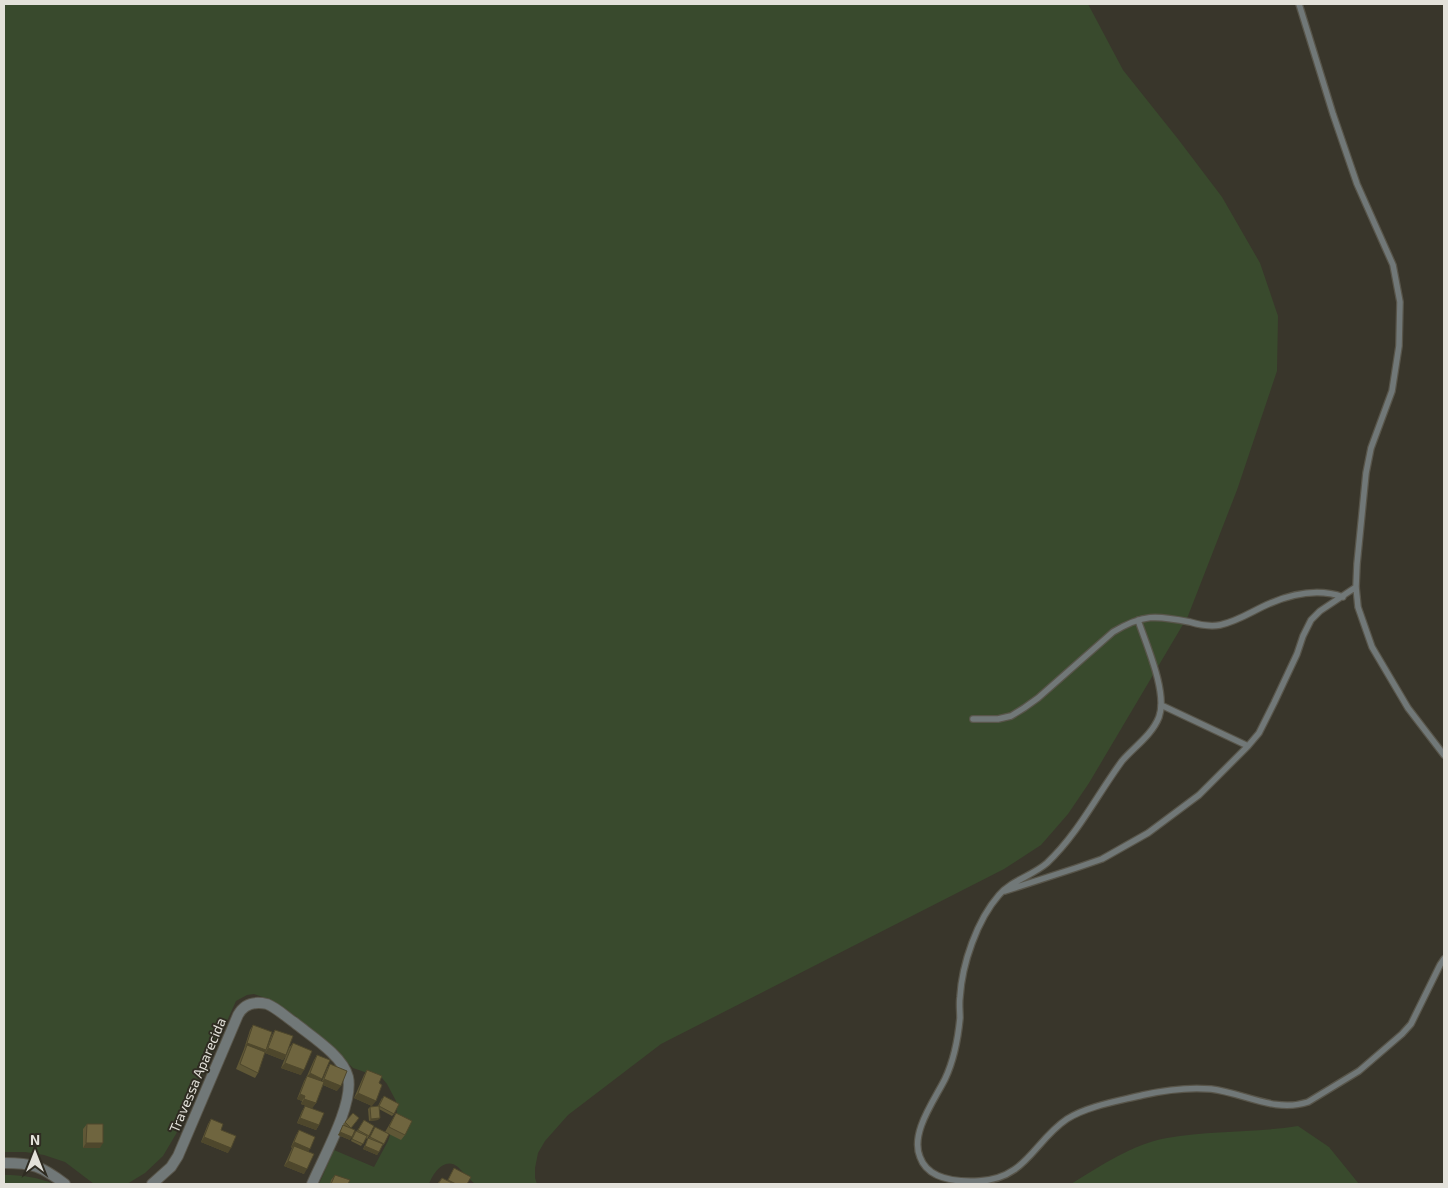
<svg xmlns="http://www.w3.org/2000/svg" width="1448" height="1188" font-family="'Exo 2',sans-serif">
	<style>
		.green { fill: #394a2d }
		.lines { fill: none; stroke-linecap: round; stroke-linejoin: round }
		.service-casing { stroke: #58554a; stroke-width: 8 }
		.minor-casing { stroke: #58554a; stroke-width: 12 }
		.service { stroke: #717878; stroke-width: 5.5 }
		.minor { stroke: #717878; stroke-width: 10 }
		.wall { fill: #5f5736 }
		.shaded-wall { fill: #4e472c }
		.building { fill: #6f653f; stroke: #4e472c }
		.labels { text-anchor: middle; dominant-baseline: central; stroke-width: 4; stroke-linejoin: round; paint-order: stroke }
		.street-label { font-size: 14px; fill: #e3e1da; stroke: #2f2c22 }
	</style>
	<rect width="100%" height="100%" fill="#39362b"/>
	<path class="green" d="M4,4h1084l35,66 55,69 44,58 38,66 18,53 -1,55 -40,119 -49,126 -99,167 -21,31 -27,31 -37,24 -343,175 -93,71 -23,26 -7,12 -3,15v10l2,6h-62c-6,-5 -11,-11 -17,-17 -13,-11 -25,6 -29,17h-110l15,-34 40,17 14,-26 9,-27 -1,-13 -9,-17 -5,-6 -29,-10 -33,-32 -25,-20 -27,-17 -14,-5 -7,1 -11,6 -60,133 -13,22 -18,17 -18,11h-33l-29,-22 -21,-7 -19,-3h-21z
		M1298,1126l31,21 30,37h-288c30,-18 61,-40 96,-46 43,-8 88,-5 131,-12z
		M4,1175c18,0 33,2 50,9h-50z"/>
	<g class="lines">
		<g class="service-casing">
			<path id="service" d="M1299,4l34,110 24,70 36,81 7,37 -1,44 -7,45 -21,57 -5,25 -9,91 -1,23 2,20 14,40 36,61 36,47
				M1138,620c8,24 30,73 21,97 -7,18 -25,30 -37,44 -25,34 -44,73 -75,102 -15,13 -35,17 -48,32 -22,25 -37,69 -39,102 -1,7 0,14 0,21 -2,21 -6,42 -15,61 -11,22 -35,54 -25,78 8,23 39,25 59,24 47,-2 55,-40 88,-62 20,-13 52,-18 76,-24 22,-5 45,-8 68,-6 33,4 64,24 97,13l51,-31 43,-37 9,-10 29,-59 4,-6
				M1161,705l87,41
				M973,719h25l13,-3 13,-8 14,-10 75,-66c30,-18 43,-17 77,-10 10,3 19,5 30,3 15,-3 28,-11 42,-18 25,-12 53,-20 81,-10
				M1005,891l71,-23 26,-9 46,-26 51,-38 49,-49 11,-13 15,-30 23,-49 6,-18 8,-16 9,-9 36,-24"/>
		</g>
		<g class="minor-casing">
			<path id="minor" d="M4,1163c29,0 37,3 61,21
				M152,1184l19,-17 7,-11 60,-141c6,-11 16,-14 29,-11 10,4 19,13 28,19 16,13 48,33 53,54 6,27 -25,81 -36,107"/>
		</g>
		<use href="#service" class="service"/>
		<use href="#minor" class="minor"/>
	</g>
	<path class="wall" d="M253,1025l14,23 5,-13 3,-5 11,25 -3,5 -18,-7 1,-3 -1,2 -7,21 -3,5 -19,-9 8,-20 6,-19z
		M293,1043l8,32 -20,-7 8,-20z
		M317,1055l4,26h1l5,-12 3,-5 7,27 -14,-6 -7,18 -4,5 -11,-4 1,-3 -5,-2 7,-18 3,-5 7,-16z
		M367,1070l5,36 -18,-8 10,-23z
		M382,1098l12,16 -2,2 -13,-7 -1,11 -9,1 -1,-12 2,-2 8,-1z
		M305,1106l14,19 -3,5 -19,-7 5,-12z
		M396,1113l9,22 -4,5 -16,-8z
		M211,1119l10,11 7,23 -27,-11 7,-18z
		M357,1121l-6,7 -1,12 -12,-5 4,-7 2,-3 -1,-1 2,-2z
		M362,1123l7,13 -2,3 -1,-1 -5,8 -10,-5 3,-8 2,-2h1z
		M87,1124l13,24h-17v-19z
		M375,1127l9,17 -2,2 -5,9 -14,-6 4,-8 2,-3z
		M299,1130l9,22 -4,22 -20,-8 8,-18 -1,-1 5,-12z
		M454,1168l13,16h-30l5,-6 5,3z
		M335,1175l13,9h-18l1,-4z"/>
	<path class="shaded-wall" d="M247,1043l19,7 -3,5 -16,-10 -3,3z
		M268,1048l18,7 -3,5 -18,-7z
		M285,1063l19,7 -3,5 -20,-7z
		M310,1073l12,6 -3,5 -13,-6z
		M324,1079l17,7 -4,5 -16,-7z
		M358,1093l18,8 -4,5 -18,-8z
		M300,1094l5,2 -3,5 -5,-2z
		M304,1099l12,4 -4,5 -11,-4z
		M300,1118l19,7 -3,5 -19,-7z
		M380,1118l-2,2 -9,1 2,-2z
		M340,1132l12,5 -2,3 -12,-5z
		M204,1137l27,11 -3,5 -27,-11z
		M294,1142l16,7 -3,5 -13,-8 -2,2 -1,-1z
		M86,1143h17l-3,5h-17z
		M365,1146l14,6 -2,3 -14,-6z
		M288,1161l19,8 -3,5 -20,-8z"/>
	<path class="building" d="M253,1025l19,7 -6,18 -19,-7z
		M275,1030l18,6 -7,19 -18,-7z
		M293,1043l19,8 -8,19 -19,-7z
		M247,1045l18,7 -7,21 -18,-9z
		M317,1055l13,5 -8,19 -12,-6z
		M330,1064l17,7 -6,15 -17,-7z
		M367,1070l15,6 -3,7 3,2 -6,16 -18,-8z
		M307,1076l17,6 -8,21 -12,-4 1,-3 -5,-2z
		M384,1096l15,8 -5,10 -15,-8z
		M305,1106l19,7 -5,12 -19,-7z
		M379,1106l1,12 -9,1 -1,-12z
		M353,1113l6,5 -8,10 -6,-6z
		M396,1113l16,8 -7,14 -16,-8z
		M211,1119l12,5 -2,6 15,6 -5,12 -27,-11z
		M364,1120l10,6 -5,10 -11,-6z
		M87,1124h16v19h-17z
		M343,1125l12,5 -3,7 -12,-5z
		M375,1127l14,7 -5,10 -14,-7z
		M299,1130l16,7 -5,12 -16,-7z
		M356,1131l11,5 -4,8 -11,-5z
		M368,1138l15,6 -4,8 -14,-6z
		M294,1146l20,8 -7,15 -19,-8z
		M454,1168l17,9 -4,7h-11l-8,-4z
		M335,1175l15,5 -2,4h-17z
		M442,1178l12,6h-16z"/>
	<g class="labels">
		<g class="street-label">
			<text transform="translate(197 1075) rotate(-67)">Travessa Aparecida</text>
		</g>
	</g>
	<rect width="1448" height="1188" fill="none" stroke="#e3e1da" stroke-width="10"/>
	<g transform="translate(35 1153)" stroke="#2f2c22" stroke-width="4" paint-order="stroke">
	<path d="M0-4L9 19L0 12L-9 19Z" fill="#e3e1da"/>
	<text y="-8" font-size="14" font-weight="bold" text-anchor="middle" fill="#e3e1da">N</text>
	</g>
</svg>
